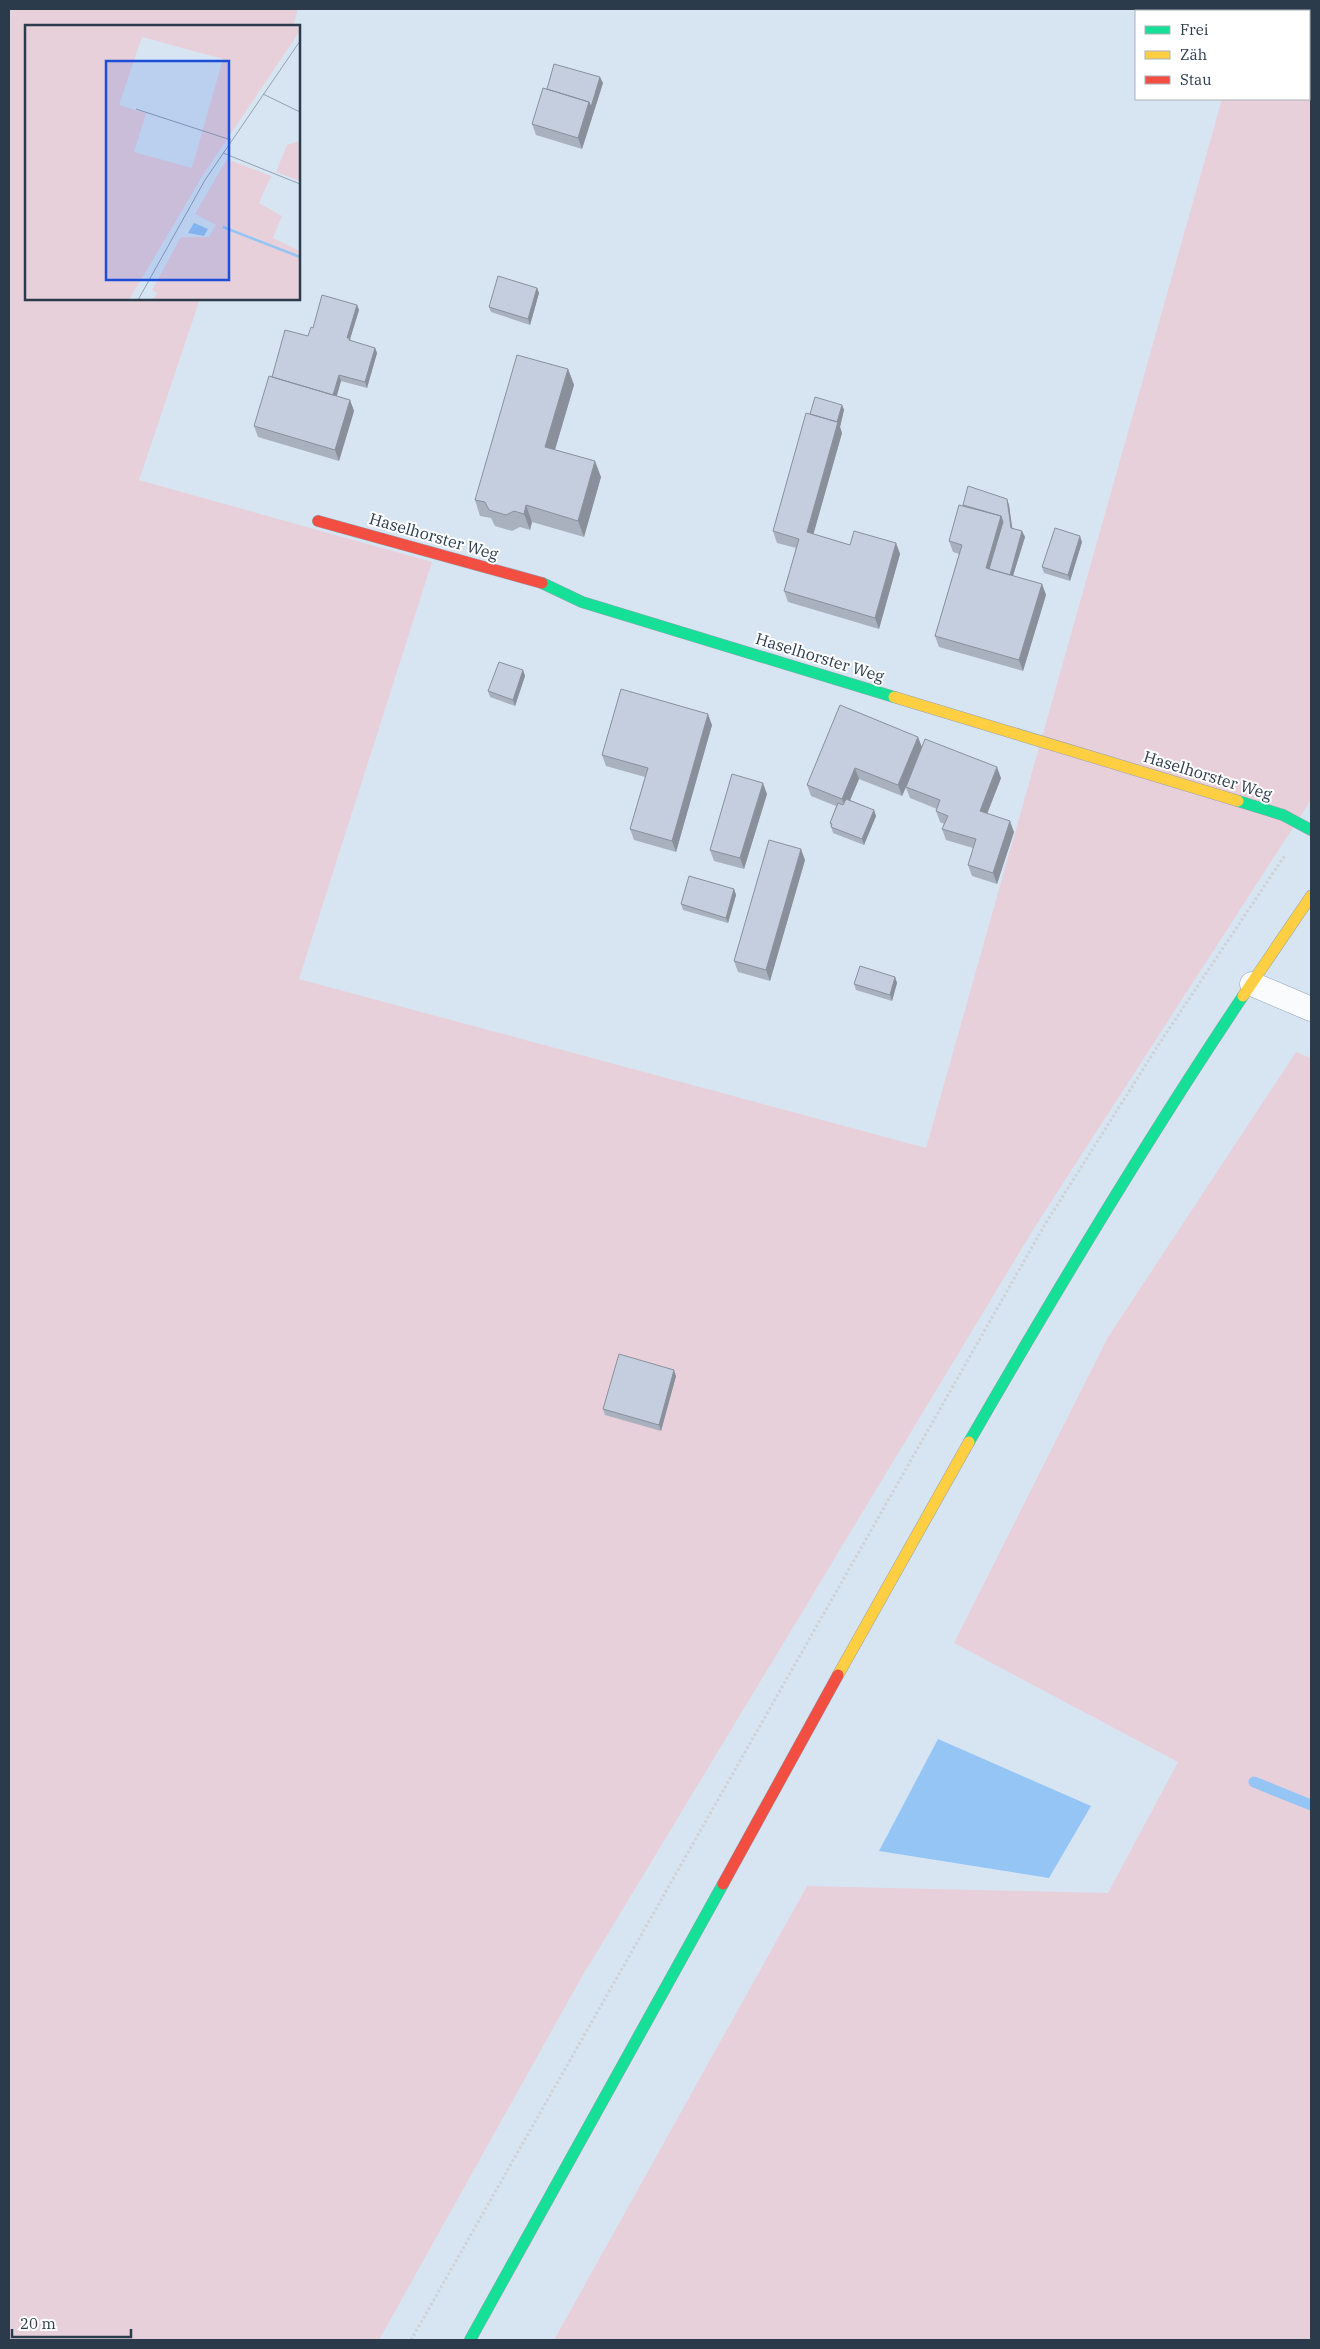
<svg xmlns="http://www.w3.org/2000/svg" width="1320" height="2349" font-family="'IBM Plex Serif',serif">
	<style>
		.green { fill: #e8d0da }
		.water { fill: #95c5f4 }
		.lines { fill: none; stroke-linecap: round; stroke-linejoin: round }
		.stream { stroke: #95c5f4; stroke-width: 11 }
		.lane-casing { stroke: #96a2b0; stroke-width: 25 }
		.fast-casing { stroke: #96a2b0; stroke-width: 12 }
		.slow-casing { stroke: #96a2b0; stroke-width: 12 }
		.jam-casing { stroke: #96a2b0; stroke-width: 12 }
		.path { stroke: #ced2d7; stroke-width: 3; stroke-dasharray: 2.5 2.5; stroke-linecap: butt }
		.lane { stroke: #f9fbfd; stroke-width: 24 }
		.fast { stroke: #16e098; stroke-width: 11 }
		.slow { stroke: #ffcf43; stroke-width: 11 }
		.jam { stroke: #f24e42; stroke-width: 11 }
		.wall { fill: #a9b1bf }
		.shaded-wall { fill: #89909b }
		.building { fill: #c4cede; stroke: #89909b }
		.labels { text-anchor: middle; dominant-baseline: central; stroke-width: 4; stroke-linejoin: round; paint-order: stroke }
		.street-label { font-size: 16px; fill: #2b3b4c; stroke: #fff }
		.inset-river { fill: none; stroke: #95c5f4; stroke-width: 2.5 }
		.inset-road { fill: none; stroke: #92a1b0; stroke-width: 1 }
		.view { fill: #1d4ed8; fill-opacity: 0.15; stroke: #1d4ed8; stroke-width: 2.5 }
		.inset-edge { fill: none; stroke: #2b3b4c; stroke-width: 2.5 }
	</style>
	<rect width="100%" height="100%" fill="#d7e5f3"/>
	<path class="green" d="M9,9h289l-5,17h-267v273h174l-61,181 293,82 -133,417 627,169 296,-1049h87v-88h-62v-2h64v791l-275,425 -456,755 -201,360h-370z
		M1296,1052l15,6v1282h-757l253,-454 301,7 70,-131 -224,-119 154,-306z"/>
	<path class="water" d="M938,1739l153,67 -42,72 -170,-27z"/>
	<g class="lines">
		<path class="stream" d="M1254,1782l57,23"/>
		<g class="lane-casing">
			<path id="lane" d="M1252,984l59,25"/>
		</g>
		<g class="fast-casing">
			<path id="fast" d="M542,583l40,19 312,95
				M1238,801l45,14 28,15
				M969,1442c87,-151 177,-301 274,-446
				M470,2340l253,-456"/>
		</g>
		<g class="slow-casing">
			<path id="slow" d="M894,697l344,104
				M1243,996l68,-100
				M838,1675l131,-233"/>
		</g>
		<g class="jam-casing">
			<path id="jam" d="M318,521l224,62
				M723,1884l115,-209"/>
		</g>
		<path class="path" d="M411,2340l633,-1114 115,-182 126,-189"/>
		<use href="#lane" class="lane"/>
		<use href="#fast" class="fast"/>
		<use href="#slow" class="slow"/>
		<use href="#jam" class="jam"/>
	</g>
	<path class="wall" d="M603,83l-21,66 -46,-14 -4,-11 15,-35z
		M537,288l2,5 -9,32 -39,-13 -2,-5z
		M357,305l2,5 -9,29 1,2 24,7 2,5 -10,35 -26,-7 -4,15 13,4 4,11 -15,50 -81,-24 -4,-11 18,-49 36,-41 5,-8z
		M568,369l6,16 -19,65 46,27 -17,60 -52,-15 -2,8 -10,-3 -8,4 -17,-5 -4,-8 -11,-2 -5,-16z
		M842,405l2,5 -4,17 2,6 -29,101 37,11 46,-2 4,11 -21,75 -91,-27 -4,-11 12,-43 -19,-5 -4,-12 37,-117z
		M1007,499l2,6 3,23 10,3 3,6 -12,39 29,8 4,11 -23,76 -84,-24 -4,-11 24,-82 -6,-2 -4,-11 14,-36z
		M1082,542l-12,39 -26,-8 -2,-6z
		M523,670l2,6 -10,30 -25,-9 -2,-6z
		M712,725l-36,127 -42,-12 -4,-11 15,-52 -39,-11 -4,-11z
		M918,737l4,10 79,31 -14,35 27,19 -17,52 -25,-8 -4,-11 5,-17 -27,-8 -4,-11 2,-5 -4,-2 -4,-11 1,-2 -27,-11 -4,-10 -4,8 -43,-17 -9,21 24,10 2,6 -12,29 -31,-12 -3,-10 6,-17 -25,-10 -4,-11z
		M767,794l-23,75 -30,-8 -4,-11z
		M805,860l-35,121 -32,-9 -4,-11z
		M734,889l2,6 -8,28 -45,-13 -2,-6z
		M895,977l2,6 -5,18 -36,-11 -2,-6z
		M676,1376l-15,55 -56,-16 -2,-6z"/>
	<path class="shaded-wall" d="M600,77l3,6 -21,66 -4,-11 11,-36z
		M537,288l2,5 -9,32 -2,-6z
		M357,305l2,5 -9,29 2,5 -5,-6z
		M375,348l2,5 -10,35 -2,-6z
		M568,369l6,16 -23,78 -6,-16z
		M339,375l2,6 -7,24 -2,-6z
		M350,400l4,11 -15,50 -4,-11z
		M842,405l2,5 -4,17 2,6 -31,110 -4,-11z
		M595,461l6,16 -17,60 -6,-16z
		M1007,499l2,6 4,28 -2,-5z
		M526,505l6,17 -2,8 -6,-16z
		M1001,516l4,11 -14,47 -5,-6z
		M1022,531l3,6 -15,48 -2,-5z
		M1080,536l2,6 -12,39 -2,-6z
		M896,543l4,11 -21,75 -4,-11z
		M1042,584l4,11 -23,76 -4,-11z
		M523,670l2,6 -10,30 -2,-6z
		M708,714l4,11 -36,127 -4,-11z
		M918,737l4,11 -20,48 -4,-11z
		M997,767l4,11 -17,44 -4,-11z
		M855,768l4,11 -13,31 -4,-11z
		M763,783l4,11 -23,75 -4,-11z
		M874,810l2,6 -12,29 -2,-6z
		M1010,821l4,11 -17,52 -4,-11z
		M801,849l4,11 -35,121 -4,-11z
		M734,889l2,6 -8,28 -2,-5z
		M895,977l2,6 -5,18 -2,-6z
		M674,1370l2,6 -15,55 -2,-6z"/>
	<path class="building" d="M554,64l46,13 -9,30 -2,-5 -42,-13z
		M543,88l46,14 -11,36 -46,-14z
		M498,276l39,12 -9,31 -39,-12z
		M322,295l35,10 -10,33h3l-1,2 26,8 -10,34 -26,-7 -6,20 -61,-18 13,-47 23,6 3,-9 2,1z
		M517,355l51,14 -23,78 50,14 -17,60 -52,-16 -2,9 -10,-3 -8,4 -17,-5 -4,-8 -10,-2z
		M269,376l81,24 -15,50 -81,-24z
		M815,397l27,8 -5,17 -27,-8z
		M806,413l32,9 -31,110 43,13 4,-14 42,12 -21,75 -91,-27 15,-52 -26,-8z
		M968,486l39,13 4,29 11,3 -12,44 -21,-6 14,-47 -2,-6 -38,-11z
		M959,505l42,11 -15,52 56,16 -23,76 -84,-24 27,-91 -13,-4z
		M1055,528l25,8 -12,39 -26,-8z
		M499,662l24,8 -10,30 -25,-9z
		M621,689l87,25 -36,127 -42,-12 18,-61 -46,-13z
		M840,705l78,32 -20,48 -43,-17 -13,31 -35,-14z
		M925,739l72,28 -17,44 30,10 -17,52 -25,-8 8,-26 -34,-10 6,-13 -12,-5 4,-11 -34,-13z
		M732,774l31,9 -23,75 -30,-8z
		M846,799l28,11 -12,29 -31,-12 1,-3 -2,-1 8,-20 5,2z
		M769,840l32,9 -35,121 -32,-9z
		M689,876l45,13 -8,29 -45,-14z
		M860,966l35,11 -5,18 -36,-11z
		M619,1354l55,16 -15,55 -56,-16z"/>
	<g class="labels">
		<g class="street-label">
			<text transform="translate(434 536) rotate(16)">Haselhorster Weg</text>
			<text transform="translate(820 657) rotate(17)">Haselhorster Weg</text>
			<text transform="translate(1208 775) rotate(17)">Haselhorster Weg</text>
		</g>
	</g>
	<g transform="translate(25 25)">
		<rect width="275" height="275" fill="#d7e5f3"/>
		<path d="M0,0h275v6l-97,144 -74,125h-104zM117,12l81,22 -31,109 -58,-16 12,-39 -27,-8zM275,116v40l-24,-9 11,-27zM202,134l44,17 -12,27 23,13 -9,22 27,13v49h-154l8,-2 3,-5 -5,-3 29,-53h28l7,-12 -21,-11z" fill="#e8d0da" fill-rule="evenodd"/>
		<path d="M169,198l14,6 -4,7 -16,-3z" fill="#95c5f4"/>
		<path class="inset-river" d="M198,202l77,30"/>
		<path class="inset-road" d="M238,69l37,18M111,84l95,31M198,128l77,31M113,275l67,-120 95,-139"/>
		<path class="view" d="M81,36h123v219h-123z"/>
		<rect width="275" height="275" class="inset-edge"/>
	</g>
	<rect width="1320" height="2349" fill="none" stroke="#2b3b4c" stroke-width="20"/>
	<rect x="1135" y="10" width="175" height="90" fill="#ffffff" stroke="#aab1b7"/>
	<rect x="1145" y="26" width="25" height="8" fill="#16e098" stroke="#aab1b7"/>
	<text x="1180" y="35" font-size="15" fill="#2b3b4c">Frei</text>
	<rect x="1145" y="51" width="25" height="8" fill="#ffcf43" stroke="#aab1b7"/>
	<text x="1180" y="60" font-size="15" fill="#2b3b4c">Zäh</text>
	<rect x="1145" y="76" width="25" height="8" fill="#f24e42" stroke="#aab1b7"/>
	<text x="1180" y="85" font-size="15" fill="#2b3b4c">Stau</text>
	<path d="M12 2329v8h119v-8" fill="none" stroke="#2b3b4c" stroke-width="2.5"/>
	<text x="20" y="2329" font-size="15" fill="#2b3b4c" stroke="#ffffff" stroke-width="4" paint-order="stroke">20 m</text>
</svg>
